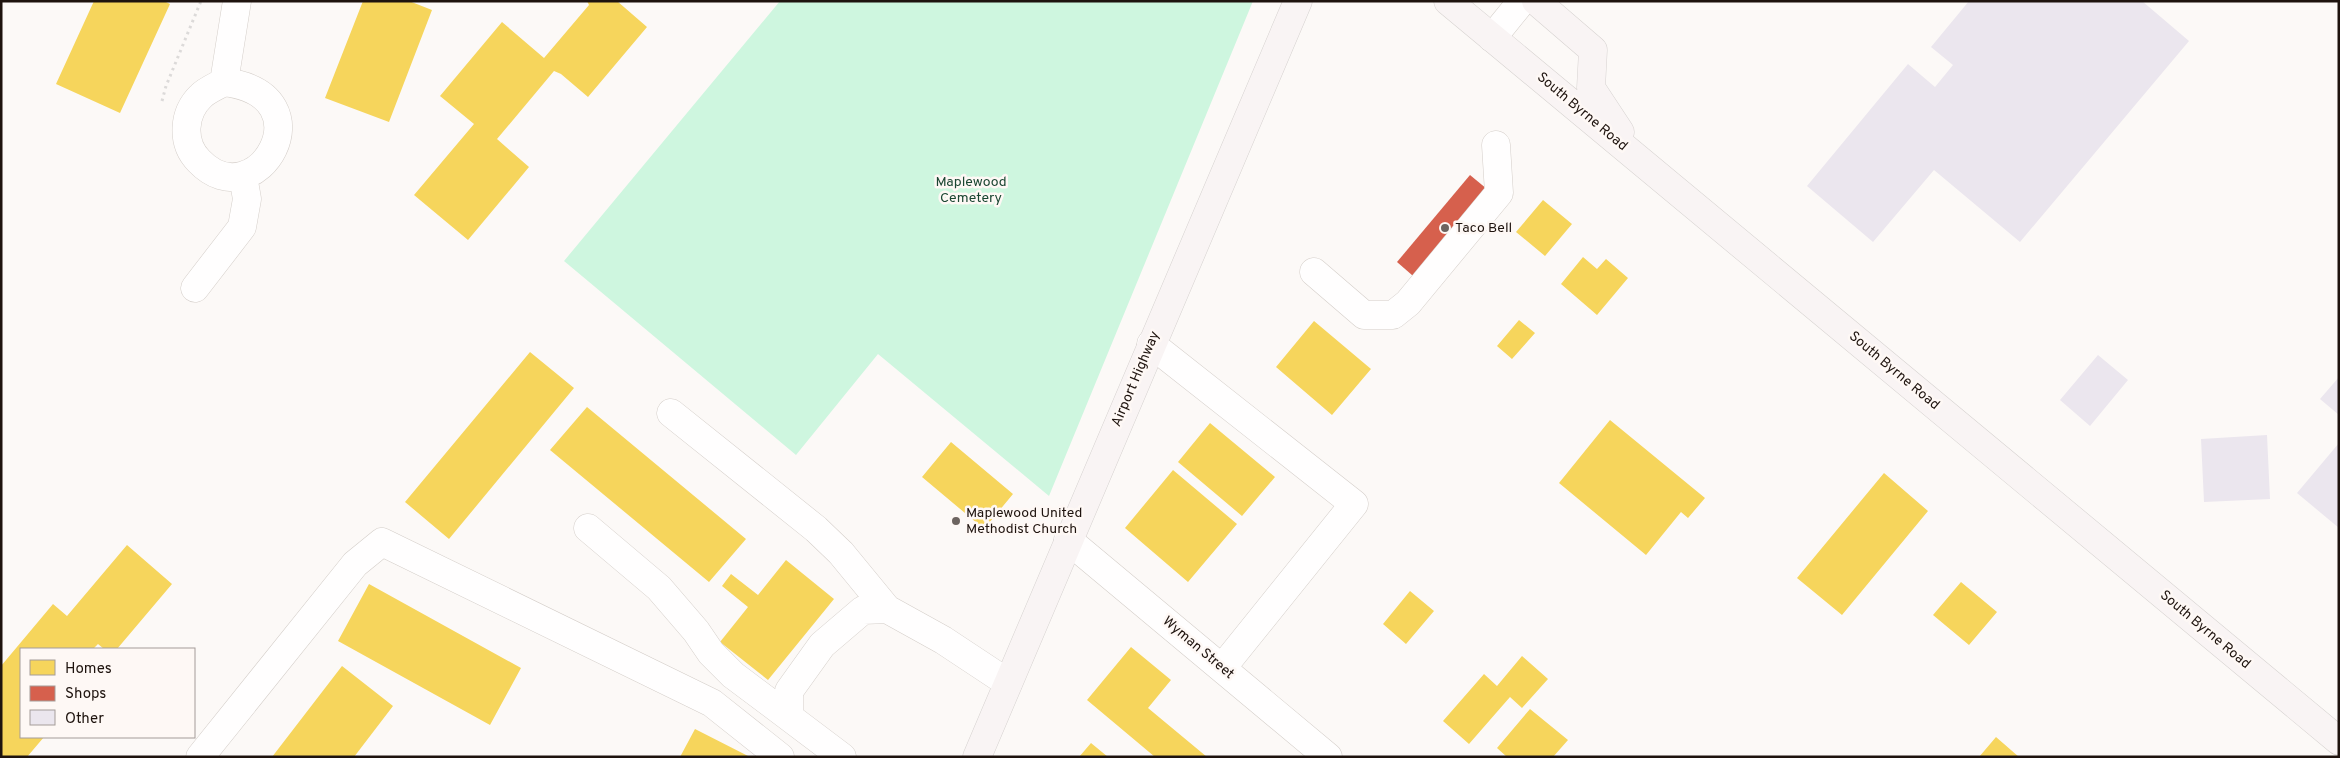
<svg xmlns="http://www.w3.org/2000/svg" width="2340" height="758" font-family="Overpass,sans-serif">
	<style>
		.green { fill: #cef6df }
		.homes { fill: #f6d55c }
		.shops { fill: #d6604d }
		.building { fill: #ebe6ee }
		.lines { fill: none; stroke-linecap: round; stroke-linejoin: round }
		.minor-casing { stroke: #d4cec9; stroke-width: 29 }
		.major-casing { stroke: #d6d2d0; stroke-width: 29 }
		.path { stroke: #dcdad9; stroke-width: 3; stroke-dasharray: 2.5 4; stroke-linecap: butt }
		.minor { stroke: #fffefe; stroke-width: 28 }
		.major { stroke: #f9f4f4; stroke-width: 28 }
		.poi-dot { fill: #6c6460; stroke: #fef8f5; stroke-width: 2 }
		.labels { text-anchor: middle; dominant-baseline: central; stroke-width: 5; stroke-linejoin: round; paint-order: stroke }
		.street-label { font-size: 14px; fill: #1e130e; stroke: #fef8f5 }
		.park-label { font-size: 14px; fill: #1a4632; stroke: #fef8f5 }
		.poi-label { font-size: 14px; fill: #1e130e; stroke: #fef8f5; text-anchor: start }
	</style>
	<rect width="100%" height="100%" fill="#fcf9f7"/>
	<path class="green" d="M780,1h473l-204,495 -171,-142 -82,101 -232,-194z"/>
	<path class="homes" d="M94,1h70l6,3 -50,109 -64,-29z
		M363,1h46l23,9 -43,112 -64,-24z
		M587,1h30l30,26 -59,70 -27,-23 -7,-3 -57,68 32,28 -61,73 -54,-45 60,-71 -34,-28 62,-74 42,36 45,-53z
		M1543,200l29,24 -27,32 -29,-24z
		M1583,257l14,12 9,-10 22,19 -31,37 -36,-31z
		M1519,320l16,13 -23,26 -15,-13z
		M1314,321l57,48 -39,46 -56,-48z
		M530,352l44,36 -125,151 -44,-37z
		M587,407l159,132 -37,43 -159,-132z
		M1610,420l95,78 -17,20 -7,-6 -35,43 -87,-72z
		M1210,423l65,54 -33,39 -64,-54z
		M951,442l62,52 -29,35 -62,-52z
		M1173,470l64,54 -49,58 -63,-54z
		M1884,473l44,38 -86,104 -45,-37z
		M127,545l45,39 -55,65h-13l-6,-5 -5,5h-72v88h23l-17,20h-26v-91l52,-62 14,12z
		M786,560l48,39 -66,81 -48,-38 28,-35 -26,-21 9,-12 27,21z
		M1961,582l36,30 -28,33 -36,-30z
		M369,584l152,84 -31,57 -152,-84z
		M1410,591l24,20 -28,33 -23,-20z
		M1131,647l40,33 -23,28 59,49h-52l-68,-57z
		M1522,656l26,23 -26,29 -12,-11 -41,47 -26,-23 41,-47 13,12z
		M342,666l51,40 -39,51h-82z
		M1530,709l38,31 -15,17h-46l-10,-9z
		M695,729l55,28h-70z
		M1996,737l23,20h-40z
		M1091,743l17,14h-29z"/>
	<path class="shops" d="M1470,175l23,19 -73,88 -23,-20z"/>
	<path class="building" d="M1969,1h173l47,40 -169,201 -86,-72 -61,72 -66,-56 101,-122 27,23 18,-22 -22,-18z
		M2098,355l30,25 -38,46 -30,-26z
		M2339,377v38l-19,-16z
		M2267,435l3,64 -66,3 -3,-63z
		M2339,443v85l-42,-35z"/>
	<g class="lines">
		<g class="minor-casing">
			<path id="minor" d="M1492,38l30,-37
				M224,82c107,13 32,139 -25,79 -18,-18 -16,-48 2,-65 6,-6 16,-10 23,-14z
				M224,82l13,-81
				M1314,272l50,43h29l15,-12 91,-110 -3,-48
				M195,288l47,-61 5,-28 -4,-23
				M1151,344l203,160 -132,164
				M671,413l145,116 25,24 46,56
				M588,528l71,60 37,43 15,22 22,22 56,42
				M1068,540l260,217
				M200,757l155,-193 27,-22 330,161 68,54
				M842,757l-53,-40v-26l33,-46 41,-35 24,-1 56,31 65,43"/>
		</g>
		<g class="major-casing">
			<path id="major" d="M1448,1l891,740
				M1536,1l57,49 -2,38 29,44
				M977,757l321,-756"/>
		</g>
		<path class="path" d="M162,101l4,-15 35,-85"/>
		<use href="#minor" class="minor"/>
		<use href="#major" class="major"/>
	</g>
	<g class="poi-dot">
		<circle cx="1445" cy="228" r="5"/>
		<circle cx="956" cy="521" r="5"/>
	</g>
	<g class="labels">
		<g class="street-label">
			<text transform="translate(1582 112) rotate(40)">South Byrne Road</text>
			<text transform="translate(1894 371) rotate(40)">South Byrne Road</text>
			<text transform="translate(1136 379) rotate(-67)">Airport Highway</text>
			<text transform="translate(2205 630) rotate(40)">South Byrne Road</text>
			<text transform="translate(1198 648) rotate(40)">Wyman Street</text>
		</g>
		<g class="park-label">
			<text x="971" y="182">Maplewood<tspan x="971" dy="16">Cemetery</tspan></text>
		</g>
		<g class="poi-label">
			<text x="1455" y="228">Taco Bell</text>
			<text x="966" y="513">Maplewood United<tspan x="966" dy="16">Methodist Church</tspan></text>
		</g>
	</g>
	<rect width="2340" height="758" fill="none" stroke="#1e130e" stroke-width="5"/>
	<rect x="20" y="648" width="175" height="90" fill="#fef8f5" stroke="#a49c99"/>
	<rect x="30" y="660" width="25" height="15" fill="#f6d55c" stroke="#a49c99"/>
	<text x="65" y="673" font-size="15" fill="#1e130e">Homes</text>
	<rect x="30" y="686" width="25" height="15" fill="#d6604d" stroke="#a49c99"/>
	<text x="65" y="698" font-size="15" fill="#1e130e">Shops</text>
	<rect x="30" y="710" width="25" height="15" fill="#ebe6ee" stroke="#a49c99"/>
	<text x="65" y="723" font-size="15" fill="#1e130e">Other</text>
</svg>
